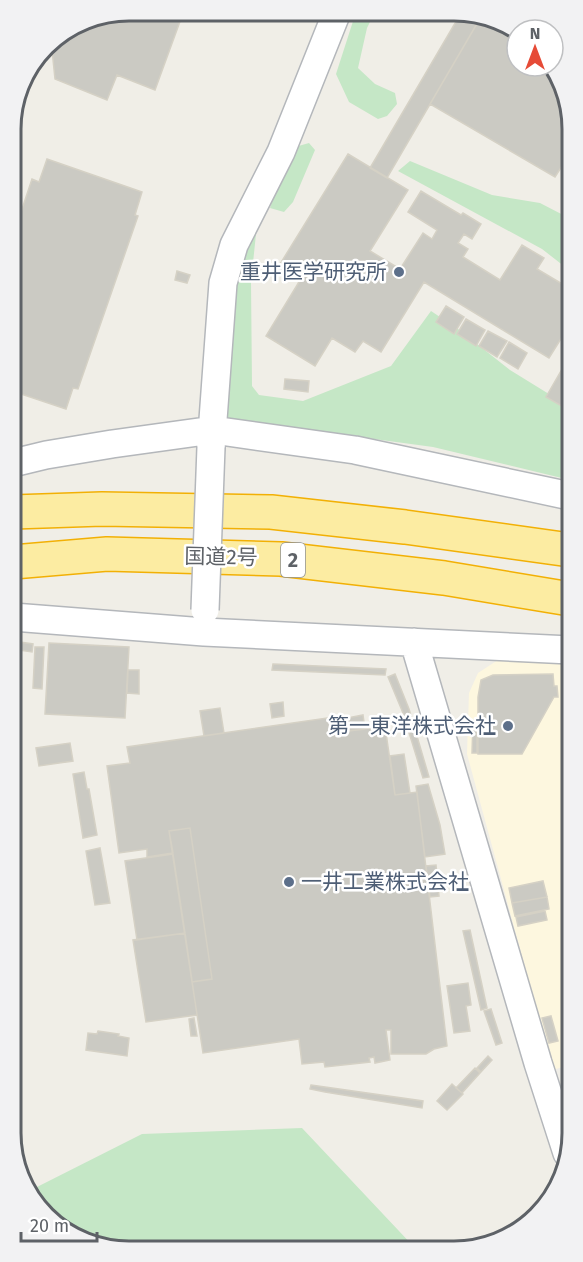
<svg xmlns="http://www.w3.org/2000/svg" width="583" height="1262" font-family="'Fira Sans','Noto Sans JP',sans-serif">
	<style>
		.commercial { fill: #fdf7df }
		.green { fill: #c5e7c6 }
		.building { fill: #cbcac3; stroke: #d5d1c5; stroke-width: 1.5 }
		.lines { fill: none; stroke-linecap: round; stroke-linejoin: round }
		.minor-casing { stroke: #b4b7bb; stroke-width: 30 }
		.trunk-casing { stroke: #f2b005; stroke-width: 36 }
		.minor { stroke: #fff; stroke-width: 27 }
		.trunk { stroke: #fceca2; stroke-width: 33 }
		.minor-bridge-casing { stroke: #b4b7bb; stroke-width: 30; stroke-linecap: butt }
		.minor-bridge { stroke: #fff; stroke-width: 27 }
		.service-dot { fill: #5c6f8a; stroke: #fff; stroke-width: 2 }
		.labels { text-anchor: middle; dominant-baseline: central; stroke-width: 5; stroke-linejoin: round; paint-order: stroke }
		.shield { fill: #fff; stroke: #8e9195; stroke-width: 1.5 }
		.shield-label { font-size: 20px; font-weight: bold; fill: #5e6267 }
		.service-label { font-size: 21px; fill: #4e5e75; stroke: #fff; text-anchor: end }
		.street-label { font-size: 21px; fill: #5e6267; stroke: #fff }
		.rim { fill: none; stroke: #5e6267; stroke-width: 3 }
	</style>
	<rect width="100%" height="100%" fill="#f0eee7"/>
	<path class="commercial" d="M501,658l69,1 2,405 -19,6 -86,-316 2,-61 9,-20z"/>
	<path class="green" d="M356,12h19l-8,16 -9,40 17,16 20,9 2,11 -10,12 -9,3 -29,-17 -13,-28z
		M309,143l6,7 -22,52 -9,10 -14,-4 7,-22 18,-39z
		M410,161l82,34 48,8 29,15v52l-27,-21 -144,-78z
		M248,234h8l-5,48 1,104 7,9 44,6 88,-35 40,-55 27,18 52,41 60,37v73l-137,-33 -206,-28v-41l7,-98z
		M302,1128l113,120 -309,1 -55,-27 -20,-32 111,-56z"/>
	<path class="building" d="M129,10l38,1 15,5 -27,74 -38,-15 -10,25 -52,-21 -4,-39 33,-21z
		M461,13h16l5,2 -95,163 -17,-10z
		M482,15l35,18v33h31l20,32 1,72 -7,-4 -7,11 -125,-73z
		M348,154l60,36 -38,61 30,18 23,-36 9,6 5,-9 -29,-18 13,-21 40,24 2,-2 18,11 -9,15 -8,-5 -6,9 10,6 -5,8 37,23 22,-35 22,13 -7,11 32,19v38l-20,32 -125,-76 -43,70 -18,-11 -8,11 -23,-14 -17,28 -49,-30 33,-54 -22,-13z
		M47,159l95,33 -7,23 3,1 -60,173 -5,-1 -7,21 -54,-18v-152l20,-60 7,3z
		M177,271l13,4 -3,8 -12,-3z
		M446,306l18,11 -10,17 -18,-12z
		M466,319l19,11 -9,16 -19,-12z
		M488,331l19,10 -10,16 -18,-11z
		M509,342l18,11 -9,16 -18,-11z
		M569,357v43l-4,8 -19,-11z
		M285,379l24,2 -1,11 -24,-3z
		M13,641l20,3 -1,8 -19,-3z
		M49,643l80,4 -4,71 -80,-4z
		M35,647h9l-2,42 -9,-1z
		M273,664l113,5 -1,6 -113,-5z
		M128,670h11v24l-12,-1z
		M395,674l14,35 20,68 -6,1 -20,-65 -15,-36z
		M553,674l1,12h3l1,11h-4l-32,57h-44v-57l3,-17 12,-5z
		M283,702l1,14 -12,2 -2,-14z
		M220,708l4,25 -20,3 -4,-25z
		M363,715l2,14 -16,2 -2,-13z
		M341,716l2,16 42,-6 10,69 22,-3 30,254 -13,3 -8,5h-35v-24h-5l4,30 -15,3 -1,-6 -5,1 1,4 -45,5 -1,-5 -22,2 -3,-25 -96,14 -11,-71 20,-3 -22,-151 -21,3 4,22 -26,4v-8l-28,4 -12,-87 23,-3 -3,-16z
		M473,720h4v33h-5z
		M70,743l3,18 -34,5 -3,-18z
		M404,754l6,39 -15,2 -5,-39z
		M84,772l3,17h2l8,46 -14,3 -10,-64z
		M428,784l12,41 5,29 -20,3 -9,-71z
		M190,828l22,151 -20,3 -23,-151z
		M100,848l10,55 -15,2 -9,-54z
		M173,854l12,79 -48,7 -12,-79z
		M436,865l3,31 -9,1 -4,-31z
		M543,881l4,16 -35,6 -3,-15z
		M547,897l2,12 -34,7 -3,-13z
		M545,911l2,9 -29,6 -2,-9z
		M470,930l17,78 -6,2 -18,-79z
		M185,933l12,82 -51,7 -13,-82z
		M468,983l3,22 -5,1 4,25 -16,2 -7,-47z
		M491,1009l11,34 -6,2 -12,-34z
		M551,1016l7,25 -9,2 -7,-25z
		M194,1018l3,18h-6l-2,-17z
		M98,1031l21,3 -1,2 11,2 -2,18 -41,-6 2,-17 9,1z
		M488,1056l4,4 -11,12 -4,-4z
		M475,1068l5,5 -18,20 -6,-5z
		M452,1084l11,10 -16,16 -10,-9z
		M311,1085l112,16 -1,7 -97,-16 -15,-3z"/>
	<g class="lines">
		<g class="minor-casing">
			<path id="minor" d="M211,447l12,-164 11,-38 47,-93 56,-140
				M13,463l33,-8 66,-11 101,-14 142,20 215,46
				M13,617l191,15 366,18
				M414,642l124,421 29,90"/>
		</g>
		<g class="trunk-casing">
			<path id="trunk" d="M13,512l89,-3 169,3 134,15 165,23
				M13,562l94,-8 174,5 163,19 126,21"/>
		</g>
		<use href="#minor" class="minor"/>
		<use href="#trunk" class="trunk"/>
		<g class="minor-bridge-casing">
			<path id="minor-bridge" d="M205,610l6,-163"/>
		</g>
		<use href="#minor-bridge" class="minor-bridge"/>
	</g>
	<g class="service-dot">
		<circle cx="399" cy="272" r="6"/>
		<circle cx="508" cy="726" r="6"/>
		<circle cx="289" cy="882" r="6"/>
	</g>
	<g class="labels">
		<rect class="shield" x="281" y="543" width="24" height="34" rx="4.5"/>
		<g class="shield-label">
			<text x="293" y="560">2</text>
		</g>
		<g class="service-label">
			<text x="387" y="272">重井医学研究所</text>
			<text x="496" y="726">第一東洋株式会社</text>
			<text x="301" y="882" text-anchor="start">一井工業株式会社</text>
		</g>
		<g class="street-label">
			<text transform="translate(221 557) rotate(1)">国道2号</text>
		</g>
	</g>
	<path d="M0 0H583V1262H0ZM129 21H454A108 108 0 0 1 562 129V1133A108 108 0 0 1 454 1241H129A108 108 0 0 1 21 1133V129A108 108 0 0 1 129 21Z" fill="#f2f2f3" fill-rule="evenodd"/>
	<path class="rim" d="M129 21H454A108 108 0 0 1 562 129V1133A108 108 0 0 1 454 1241H129A108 108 0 0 1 21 1133V129A108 108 0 0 1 129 21Z"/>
	<g transform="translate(535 48)"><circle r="28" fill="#ffffff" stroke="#bfc0c2" stroke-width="1.5"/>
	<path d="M0-4.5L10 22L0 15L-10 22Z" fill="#e64b37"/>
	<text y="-9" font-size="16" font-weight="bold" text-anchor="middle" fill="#5e6267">N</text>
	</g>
	<path d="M21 1232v9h76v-9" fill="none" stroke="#5e6267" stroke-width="3"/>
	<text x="30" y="1232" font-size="18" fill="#5e6267" stroke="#ffffff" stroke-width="4.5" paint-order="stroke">20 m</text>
</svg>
